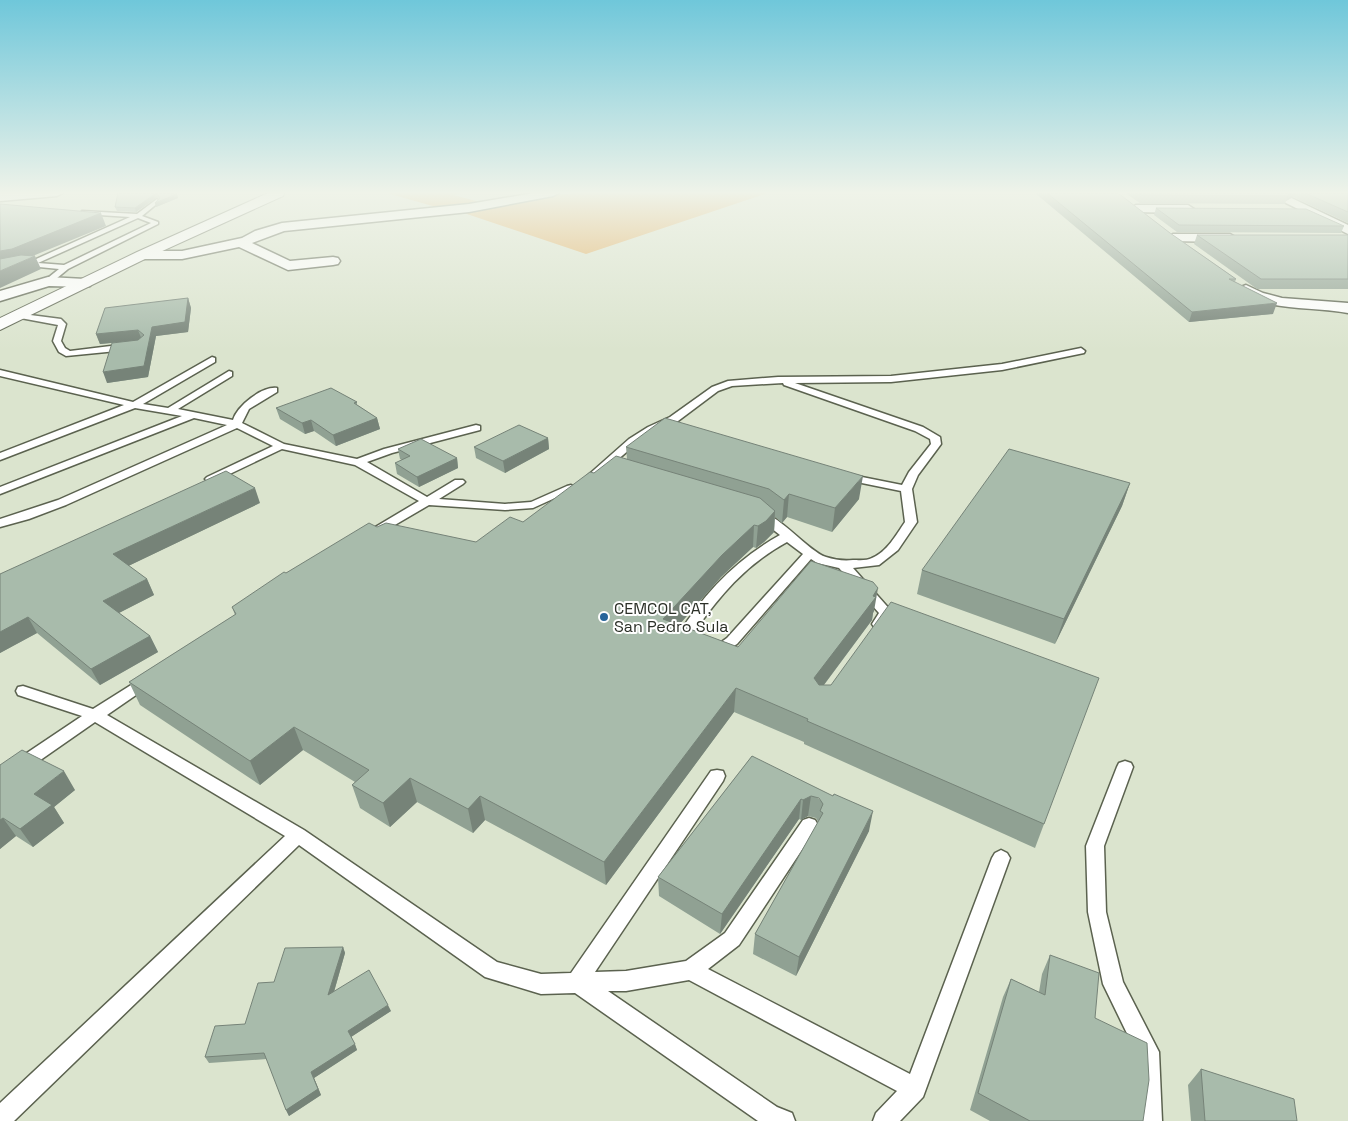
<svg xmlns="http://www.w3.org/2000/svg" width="1348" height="1121" font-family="'Space Grotesk',sans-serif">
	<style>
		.green { fill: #e2ad5d }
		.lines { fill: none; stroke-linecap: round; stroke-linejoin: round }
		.service-casing { stroke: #5b624f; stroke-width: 3 }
		.minor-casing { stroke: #5b624f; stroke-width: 3 }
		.secondary-casing { stroke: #5b624f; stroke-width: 2 }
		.service { fill: #fff; fill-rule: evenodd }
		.minor { fill: #fff; fill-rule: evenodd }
		.secondary { fill: #fff; fill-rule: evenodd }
		.wall { fill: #90a193 }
		.shaded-wall { fill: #768378 }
		.building { fill: #a8bbab; stroke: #768378 }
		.poi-dot { fill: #26649a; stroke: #fff; stroke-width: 2 }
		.labels { text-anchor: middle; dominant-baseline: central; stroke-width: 4; stroke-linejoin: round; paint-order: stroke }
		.poi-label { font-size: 16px; fill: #2c3028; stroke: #fff; text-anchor: start }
	</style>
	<rect width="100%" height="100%" fill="#dbe4ce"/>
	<path class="green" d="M387,193h74l-8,2 31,8 -41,6z
		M577,193h191l-182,61 -125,-42 91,-17z"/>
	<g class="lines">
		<g class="service-casing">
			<path id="service" d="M157,199l2,3 -17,14 16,6v2l-90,45 -17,14 -7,-2 15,-12 -30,-3 -4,-2 105,-47 -46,-3 -2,-3 55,3zM138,218l13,5 -87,42 -26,-2z
				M15,313l46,6 5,5 -5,17 4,7 5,3 57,-7 4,3 -4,3 -61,6 -7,-4 -6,-11 5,-16 -43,-8z
				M1081,348l4,3 -1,2 -82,17 -111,12 -96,1 128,44 17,10 1,7 -23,31 -6,14 5,33 -19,28 -19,15 -26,3 40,45 -9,14h-10l-2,-3 7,-11 -40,-45 -22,-5 -6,-4 -74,85 -14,8 -15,-1 -2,-3 2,-3 12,-2 7,-5 76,-84 -16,-12c-42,23 -68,54 -95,93l6,7 -2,3h-10l-8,-10c26,-42 59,-76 102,-100l-23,-18 -2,-2 2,-2c17,-5 50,38 69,44 9,3 18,4 27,3 5,0 14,1 19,-2 15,-6 24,-23 33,-36l-4,-31 -54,-11 -5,-3 5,-3 55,11 7,-13 22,-28 -1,-5 -15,-8 -131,-46 -1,-2 -51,3 -14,5 -40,30 -22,10 -19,12 -42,36h-8l-1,-2 43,-38 19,-12 22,-10 42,-30 16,-6 50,-4 113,-1 111,-12z
				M212,357l3,1v4l-72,42 25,4 61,-37 3,1v4l-54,33 55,11c4,-14 29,-34 44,-32v4l-28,17 -7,14 42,21 73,15 27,-10 92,-24 4,1v4l-88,23 -25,9 60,35 28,-17h8l2,2 -2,2 -24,15 66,5 26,-2 36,-16 4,-1 6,3 -44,20 -28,2 -76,-5 -53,31 -4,-1 -2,-3 2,-3 47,-28 -64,-36 -73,-16 -67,32h-8l-2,-2 2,-2 66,-31 -36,-18 -171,77 -37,14 -29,8v-8l58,-19 169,-75 -33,-7 -194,76v-7l182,-71 -47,-8 -135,52v-7l124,-48 -124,-29v-6l133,32z
				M147,675l5,1 2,4 -2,4 -45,31 197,115 193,132 44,12 30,-1 140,-202 6,-1 6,1 2,5 -2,5 -128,191 31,-1 60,-10 39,-28 78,-113 6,-2 6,2 3,5 -3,5 -76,115 -31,24 202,105 82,-216 3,-5 6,-3 6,3 3,5 -87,239 -23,24h-27l3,-8 21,-22 -208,-111 -63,11h-18l169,116 15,6 3,8h-37l-183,-128 -34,1 -56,-17 -186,-132 -285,276h-14v-18l285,-267 -190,-114 -89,62 -6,2v-15l82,-55 -64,-21 -2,-4 2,-4 5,-1 70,23z
				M1125,761l6,2 2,4 -29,79 2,66 17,70 36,70 3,69h-22l-3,-67 -34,-70 -15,-72 -2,-66 31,-79 2,-4z"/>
		</g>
		<g class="minor-casing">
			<path id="minor" d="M0,193h63l-6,3 -57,5z
				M534,193h25l-6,3 -84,16 -185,19 -32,12 38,18 43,-4 5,1 2,3 -2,3 -5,1 -45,5 -49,-23 -57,12h-40l-7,-4 7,-4h40l60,-13 13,-7 27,-8 187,-19z
				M1266,193h15l67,32v9z
				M1136,205h52l6,4 -6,4 -56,-1 -2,-3z
				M1173,234h57l7,4 -7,4 -62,-1 -2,-3z
				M48,277l37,2 5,1 2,3 -2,3 -5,1 -36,-1 -49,15v-10z
				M1246,285l17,8 19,5 66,5v10c-37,-7 -74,-1 -107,-20l-3,-3 3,-3z"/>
		</g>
		<g class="secondary-casing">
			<path id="secondary" d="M268,193h16l-1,3 -136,62 -147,72v-12l137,-66z"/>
		</g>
		<use href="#service" class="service"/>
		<use href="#minor" class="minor"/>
		<use href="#secondary" class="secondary"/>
	</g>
	<path class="wall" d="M118,193l59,1 1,4 -22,9 -1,-4 4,-4v-1h-3l-20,14 -19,-1 -2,-4z
		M1035,193h83l52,40 66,46 -1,3 38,32 -84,8z
		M1125,193h223v30l-55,-26 -7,4 -1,3 -145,-1z
		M1156,208l188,18 -3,7 -164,-1 -23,-17z
		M1197,235h151v54h-91l-63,-45z
		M188,298l3,10 -3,24 -32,4 -8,41 -41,6 15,-41 -22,2 -4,-10z
		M357,402v3l20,13 3,11 -44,17 -22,-15 -9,3 -25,-15 -4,-11z
		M548,438l1,11 -44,24 -29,-15 -2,-11z
		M626,447l233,52 -27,33 -45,-15 -5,6 -7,-6 -1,15 -10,10 -8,6 -3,-1 -32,30 -42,48 59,22 136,-36 -1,2 -1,7 -48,65 220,139 -9,24 -231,-104v-2l-70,-30 -128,173 -121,-65 -12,13 -56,-31 -27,25 -30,-19 -8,-23 3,-3 -52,-32 -43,35 -120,-80 -11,-23 106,-67 -3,-8 54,-34 91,-46 99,15 47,-20 71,-49 33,-14z
		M398,449l59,9 1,10 -39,19 -22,-13 -2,-11 7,-3 -2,-1z
		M1130,483l-8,23 -67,138 -138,-50 5,-24z
		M260,503l-132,63 19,13 7,16 -35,18 31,23 8,16 -58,33 -63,-52 -37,20v-79z
		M752,756l117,75 -73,145 -43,-22 2,-20 63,-112 -2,-4 -8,-2 -7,4 -2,-1 -79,115 -61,-38 -1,-19z
		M0,765l75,25 -21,17 10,16 -31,24 -17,-11 -16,13z
		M343,947l2,6 -11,39 57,19 -40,26 6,13 -43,28 7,17 -32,21 -3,-6 -19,-51 -58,4 -4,-6 40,-33 29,-42z
		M1050,955l45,63 48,103h-153l-20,-11 33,-113 8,-18 28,13 3,-18z
		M1201,1069l96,52h-106l-3,-36z"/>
	<path class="shaded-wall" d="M1288,193h7l-2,4 -7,4z
		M155,194l1,4 -20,14 -1,-4z
		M177,194l1,4 -22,9 -1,-4z
		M101,213l5,13 -88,36 -18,4v-15z
		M35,256l6,13 -41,19v-17z
		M188,298l3,10 -3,24 -32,4 -8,41 -41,6 -4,-11 41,-6 8,-39z
		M1277,303l-4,11 -84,8 3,-10z
		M138,330l4,10 -42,4 -4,-10z
		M377,418l3,11 -44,17 -3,-11z
		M311,420l3,11 -9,3 -3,-11z
		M548,438l1,11 -44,24 -2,-12z
		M457,458l1,10 -39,19 -2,-10z
		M863,476l-4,23 -27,33 3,-24z
		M1130,483l-8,23 -67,138 9,-25z
		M255,488l5,15 -140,67 -7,-16z
		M789,494l-2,23 -5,6 2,-23z
		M775,511l-1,21 -10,10 -8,6 2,-22z
		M754,525l-1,22 -32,30 -57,65 -1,-23 59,-64z
		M147,579l7,16 -43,22 -8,-16z
		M878,588l-4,23 -1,2 -1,7 -61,82 3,-24z
		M28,617l9,16 -37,20v-21z
		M150,636l8,16 -58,33 -9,-16z
		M736,688l-2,24 -128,173 -2,-23z
		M294,727l9,23 -43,35 -10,-24z
		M64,771l11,19 -21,17 10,16 -31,24 -13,-18 14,-35z
		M410,778l7,24 -27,25 -7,-24z
		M480,796l5,24 -12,13 -5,-24z
		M811,796l-3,20 -7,4 2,-20z
		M801,799l-2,20 -79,115 2,-20z
		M873,811l-4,20 -73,145 3,-19z
		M3,818l13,18 -16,13v-29z
		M343,947l2,6 -14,49 -3,-7z
		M388,1005l3,6 -40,26 -3,-6z
		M355,1044l2,6 -43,28 7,17 -32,21 -3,-6 25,-38z"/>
	<path class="building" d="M118,193h43l16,1 -22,9 5,-5 -3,-4h-2l-20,14 -20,-1z
		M1047,193h71l52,40 66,46h-7l48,24 -85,9z
		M1139,193h150l-1,3 -146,-1z
		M1305,193h43v19z
		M0,204l101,9 -89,36 -12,2z
		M1156,208l150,1 38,17 -165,-1z
		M1197,235h151v44h-87z
		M21,255l14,1 -35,15v-12z
		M188,298l-3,24 -33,5 -8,39 -41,6 9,-29 26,-3 6,-5 -6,-5 -42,4 9,-26z
		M331,388l26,14 -3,1 23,15 -44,17 -22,-15 -9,3 -26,-15z
		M665,418l198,58 -28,32 -46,-14 -5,6 -15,-11 -143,-42z
		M519,425l29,13 -45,23 -29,-14z
		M421,439l36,19 -40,19 -22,-14 15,-7 -12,-7z
		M1009,449l121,34 -66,136 -142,-49z
		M616,456l144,42 15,13 -9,10 -8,5 -4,-1 -32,30 -59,64 75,28 73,-86 62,21 5,6 -5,8 3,1 -62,81 5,7h12l60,-83 208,76 -55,146 -237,-103 1,-2 -72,-31 -132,174 -124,-66 -12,13 -58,-31 -27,25 -31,-18 17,-15 -75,-43 -44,34 -121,-79 107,-68 -4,-7 52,-35 2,1 83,-50 8,4 9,-4 90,19 34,-25 13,5 67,-50 4,1z
		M226,471l29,17 -142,66 34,25 -44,22 47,35 -59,33 -63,-52 -28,15v-58z
		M22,750l42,21 -30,23 18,11 -32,24 -17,-11 -3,2v-55z
		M752,756l81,40 1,-2 39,17 -74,146 -44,-23 68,-121 -3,-2 3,-7 -4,-6 -8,-2 -8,4 -2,-1 -79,115 -64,-37z
		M343,947l-15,48 41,-25 19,35 -40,26 7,13 -44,28 7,17 -32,21 -22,-57 -59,4 10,-31 30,-2 13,-41 16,-1 11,-34z
		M1050,955l49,18 -4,45 52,25 2,37 -6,41h-113l-52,-28 33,-114 34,16z
		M1201,1069l93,30 3,22h-92z"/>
	<linearGradient id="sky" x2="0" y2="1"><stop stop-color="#6fc7da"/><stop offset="0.55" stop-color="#eff3e9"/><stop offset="1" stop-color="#eff3e9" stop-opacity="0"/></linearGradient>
	<rect width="1348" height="350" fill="url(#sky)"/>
	<circle class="poi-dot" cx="604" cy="617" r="5"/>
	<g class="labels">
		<g class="poi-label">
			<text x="614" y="608">CEMCOL CAT,<tspan x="614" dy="18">San Pedro Sula</tspan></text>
		</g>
	</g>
</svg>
